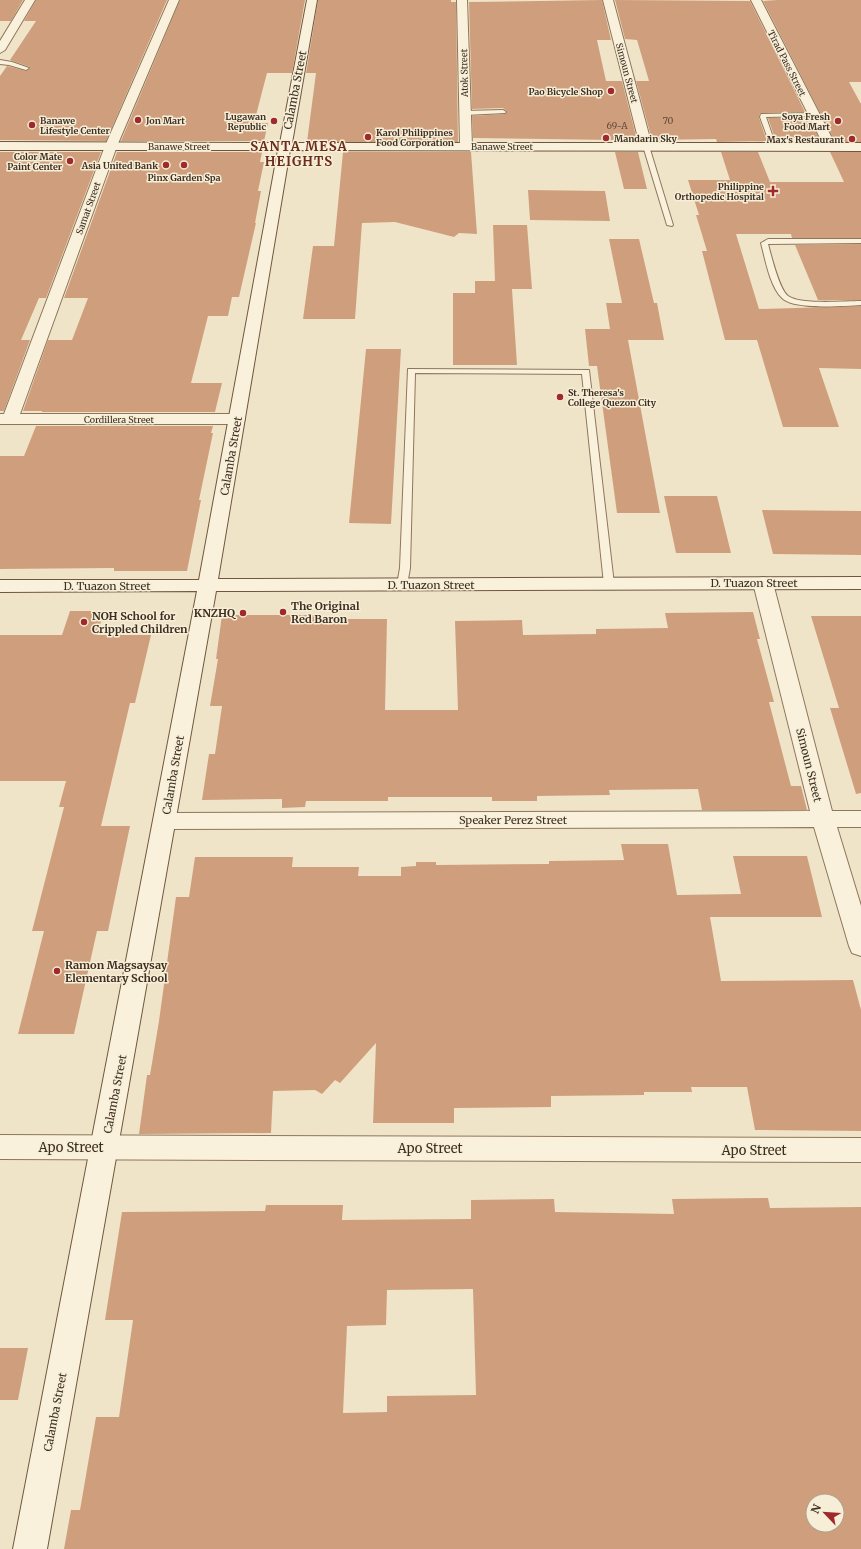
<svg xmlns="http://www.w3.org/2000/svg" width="861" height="1549" font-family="Merriweather,serif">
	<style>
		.building { fill: #cf9f7d; fill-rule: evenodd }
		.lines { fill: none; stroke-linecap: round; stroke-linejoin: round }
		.lane-casing { stroke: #8d765c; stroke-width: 2 }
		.street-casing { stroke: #8d765c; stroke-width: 2 }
		.secondary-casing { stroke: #6f573f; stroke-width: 2 }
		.lane { fill: #faf1dc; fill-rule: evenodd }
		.street { fill: #faf1dc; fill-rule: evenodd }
		.secondary { fill: #faf1dc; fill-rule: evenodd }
		.poi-dot { fill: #9e2a2b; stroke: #f7eed8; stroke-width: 1.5 }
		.labels { text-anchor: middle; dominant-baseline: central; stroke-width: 3; stroke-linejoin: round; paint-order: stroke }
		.far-street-label { font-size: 9px; fill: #3d2e20; stroke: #f7eed8 }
		.far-poi-label { font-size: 9px; font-weight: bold; fill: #3d2e20; stroke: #f7eed8; text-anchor: end }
		.number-label { font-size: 9px; fill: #624a37 }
		.street-label { font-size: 11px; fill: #3d2e20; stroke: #f7eed8 }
		.poi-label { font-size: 11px; font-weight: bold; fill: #3d2e20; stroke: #f7eed8; text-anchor: start }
		.far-district-label { font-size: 13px; font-weight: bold; letter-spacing: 1px; fill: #6b2e1e; stroke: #f7eed8 }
		.near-street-label { font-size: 13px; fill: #3d2e20; stroke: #f7eed8 }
	</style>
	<rect width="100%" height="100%" fill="#f0e4c8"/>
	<path class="building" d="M0,0h23l-12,21h-11z
		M36,0h131l-61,141 -106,-1v-64l7,-10 19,5 4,-3v-1l-20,-7 26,-39h-12z
		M180,0h125l-13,73h-25l-13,50h14l-4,18h-143z
		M318,0h133v2h5l2,140h-151l9,-69h-10z
		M602,0l9,40h-14l9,41h16l15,59h-2v2h-22v-2l-140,-2 -1,-22 33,-2 2,-2 -4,-4 -31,1 -3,-107z
		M615,0l135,1 55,111 -45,1 -1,5 8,23 -50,1 -1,-3 -64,1 -16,-59h13l-12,-41 -12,-1z
		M777,0h84v82h-12l12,22v38h-26l-72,-141z
		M768,118h40l11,20h-44z
		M0,152h101l-55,146h-7l-18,42h9l-26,71h-4z
		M117,152h145l-2,10h4l-6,29h3l-6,32h1l-17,74h-7l-4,19h-20l-17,67h31l-7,29h-173v-1h-19l25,-71h24l16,-42h-24z
		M343,152h128l6,82 -18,-1 -5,4 -59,-15 -33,1 -7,96h-52l10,-73h21z
		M615,152h23l9,37h-23z
		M721,152h37l12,30h74l-14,-30h31v86h-69l-1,-4h-55l23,75 102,-3v63l-42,-1 20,59h-56l-26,-87h-32l-23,-89h5l-11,-36h3l-11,-35h42z
		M528,190l77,1 5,30 -80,-1z
		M493,225h34l5,64h-20l5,76h-64v-72h22v-12h20z
		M609,239h30l15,64h3l7,37h-36l32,173h-43l-20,-147h-8l-4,-37h25l-4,-26h16z
		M861,244v56h-43l-23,-55z
		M366,349h35l-10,175 -42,-1z
		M36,426h177l-2,7h2l-14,67h2l-14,71h-73v-3l-114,1v-113h24z
		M664,496h53l14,57h-55z
		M762,510l99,1v44l-88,-1z
		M70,611h34l-7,24h54l-16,68h-5l-29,123h29l-22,105h-11l-23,103h-56l26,-103h-12l32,-124h-5l7,-26h-66v-146h62z
		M753,612l7,27h-3l17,63h-5l22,84h10l6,24h-105l-4,-21 -89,1 1,5 -73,1v5h-45v-4h-104v4h-82l-1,6 -23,1v-9l-80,1 7,-46h6l7,-48h-12l8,-47h-2l6,-44h94l-1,4h72l-2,91h73l-3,-89 67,-1 1,15 73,-1v-5l72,-1 -3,-15z
		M811,616h50v177l-5,1 -26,-86h9z
		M621,844h47l9,51 64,-1 -8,-38h74l15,61h-112l11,64 132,-1 8,30v121l-106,-1 -8,-43h-56l1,5h-48v3l-93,1v11l-97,1v15h-81l3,-80 -36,40 -5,-3 -13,14 -7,-4 -42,1 -2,42 -132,1 8,-59h3l9,-54 17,-124h13l6,-40h98l-1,10h67l-1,9h43v-9l15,-1v-4h20v3l113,-1v-3l75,-1z
		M768,1198l2,10 91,-1v342h-797l7,-39h9l16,-93h23l14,-97h-28l17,-108 143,-1 1,-6h77l-1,15 129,-1v-19l83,-1 1,13 119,2 -2,-15zM473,1289l3,106 -89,1v16l-44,1 4,-87 39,-1 1,-35zM813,1501h24v24h-24z
		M0,1348h28l-10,52h-18z"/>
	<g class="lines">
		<g class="lane-casing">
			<path id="lane" d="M0,60l12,2 17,6 -3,2 -17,-5 -9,-1z
				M503,110l3,2 -1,1 -40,2 -3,-2 3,-2z
				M815,113l1,1 -3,2 -47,1 10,29 -5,1 -11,-30 1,-3z
				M644,145l5,1 24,79 -1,1 -5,-1 -24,-79z
				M861,239v4l-93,1c3,11 11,45 20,52 12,9 57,5 73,5v4c-18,1 -67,5 -79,-7 -12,-11 -17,-40 -21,-55l7,-4z
				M408,369l181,1 25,214 -2,2h-6l-2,-2 -22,-210 -167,-1 -5,195 -3,17 -5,3 -3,-1 -2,-2 3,-17z"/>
		</g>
		<g class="street-casing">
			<path id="street" d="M25,0h10l-30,50 -5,3v-12z
				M169,0h10l-62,146 -97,268h217l6,1 2,4 -2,4 -6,1h-237v-10h4l101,-268z
				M457,0h10l5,146 -2,3h-8l-2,-3z
				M603,0h10l39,146 -2,3h-8l-2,-3z
				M751,0h10l75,146 -2,3h-8l-2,-3z
				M763,577l7,2 3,4 59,228h29v16h-24l24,79v50l-9,-3 -3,-7 -35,-119 -649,2 -8,-2 -3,-6 3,-6 8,-2 645,-2 -57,-228 3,-4z
				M0,1135l861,3v24l-861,-3z"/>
		</g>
		<g class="secondary-casing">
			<path id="secondary" d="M307,0h10l-25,143h569v8l-571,-1 -72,429 643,-2v12l-645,2 -169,958h-34l184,-958 -197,1v-12h199l79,-430h-278v-8l280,1z"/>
		</g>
		<use href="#lane" class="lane"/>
		<use href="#street" class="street"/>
		<use href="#secondary" class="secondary"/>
	</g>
	<g class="poi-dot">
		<circle cx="611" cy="91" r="4"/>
		<circle cx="138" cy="120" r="4"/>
		<circle cx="274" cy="121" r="4"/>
		<circle cx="838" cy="121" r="4"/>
		<circle cx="32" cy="125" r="4"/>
		<circle cx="368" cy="137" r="4"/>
		<circle cx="606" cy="138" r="4"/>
		<circle cx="852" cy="139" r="4"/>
		<circle cx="70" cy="161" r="4"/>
		<circle cx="166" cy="165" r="4"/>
		<circle cx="184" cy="165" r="4"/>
		<path d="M771 185h4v4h4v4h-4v4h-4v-4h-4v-4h4z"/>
		<circle cx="560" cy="397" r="4"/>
		<circle cx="283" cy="612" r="4"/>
		<circle cx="243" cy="613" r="4"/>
		<circle cx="84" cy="622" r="4"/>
		<circle cx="57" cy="971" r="4"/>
	</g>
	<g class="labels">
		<g class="far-street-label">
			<text transform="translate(787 63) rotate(63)">Tirad Pass Street</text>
			<text transform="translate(464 73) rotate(-91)">Atok Street</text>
			<text transform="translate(627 73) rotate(75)">Simoun Street</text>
			<text x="179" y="146">Banawe Street</text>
			<text x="502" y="146">Banawe Street</text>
			<text transform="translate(88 208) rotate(-70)">Samat Street</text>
			<text x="119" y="419">Cordillera Street</text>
		</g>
		<g class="far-poi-label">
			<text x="603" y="91">Pao Bicycle Shop</text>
			<text x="266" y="116">Lugawan<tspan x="266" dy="10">Republic</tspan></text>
			<text x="830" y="116">Soya Fresh<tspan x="830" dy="10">Food Mart</tspan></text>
			<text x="40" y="120" text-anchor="start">Banawe<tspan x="40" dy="10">Lifestyle Center</tspan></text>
			<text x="146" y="120" text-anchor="start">Jon Mart</text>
			<text x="376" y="132" text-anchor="start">Karol Philippines<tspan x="376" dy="10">Food Corporation</tspan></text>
			<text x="614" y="138" text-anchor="start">Mandarin Sky</text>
			<text x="844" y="139">Max's Restaurant</text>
			<text x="62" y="156">Color Mate<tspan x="62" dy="10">Paint Center</tspan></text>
			<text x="158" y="165">Asia United Bank</text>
			<text x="184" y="177" text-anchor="middle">Pinx Garden Spa</text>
			<text x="764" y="186">Philippine<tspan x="764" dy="10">Orthopedic Hospital</tspan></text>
			<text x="568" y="392" text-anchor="start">St. Theresa's<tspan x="568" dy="10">College Quezon City</tspan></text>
		</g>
		<g class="number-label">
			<text x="668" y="120">70</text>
			<text x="617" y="125">69-A</text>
		</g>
		<g class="street-label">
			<text transform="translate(295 90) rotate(-79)">Calamba Street</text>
			<text transform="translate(231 456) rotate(-80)">Calamba Street</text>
			<text x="754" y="583">D. Tuazon Street</text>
			<text x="431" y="585">D. Tuazon Street</text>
			<text x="107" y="586">D. Tuazon Street</text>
			<text transform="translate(809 765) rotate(76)">Simoun Street</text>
			<text transform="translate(173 775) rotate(-80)">Calamba Street</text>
			<text x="513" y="820">Speaker Perez Street</text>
			<text transform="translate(115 1094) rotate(-79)">Calamba Street</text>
			<text transform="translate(55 1412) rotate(-79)">Calamba Street</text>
		</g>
		<g class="poi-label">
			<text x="291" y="606">The Original<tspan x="291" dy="13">Red Baron</tspan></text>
			<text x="235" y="613" text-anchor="end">KNZHQ</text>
			<text x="92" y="616">NOH School for<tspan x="92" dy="13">Crippled Children</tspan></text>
			<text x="65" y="965">Ramon Magsaysay<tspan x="65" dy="13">Elementary School</tspan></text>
		</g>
		<g class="far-district-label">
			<text x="299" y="146">SANTA MESA<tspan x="299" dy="15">HEIGHTS</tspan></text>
		</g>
		<g class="near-street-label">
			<text x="71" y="1147">Apo Street</text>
			<text x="430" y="1148">Apo Street</text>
			<text x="754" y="1150">Apo Street</text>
		</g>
	</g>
	<g transform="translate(825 1513) rotate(295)"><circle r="19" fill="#f7eed8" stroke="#ada18e"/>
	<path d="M0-3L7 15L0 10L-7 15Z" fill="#9e2a2b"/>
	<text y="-6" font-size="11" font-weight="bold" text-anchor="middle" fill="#3d2e20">N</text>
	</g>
</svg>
